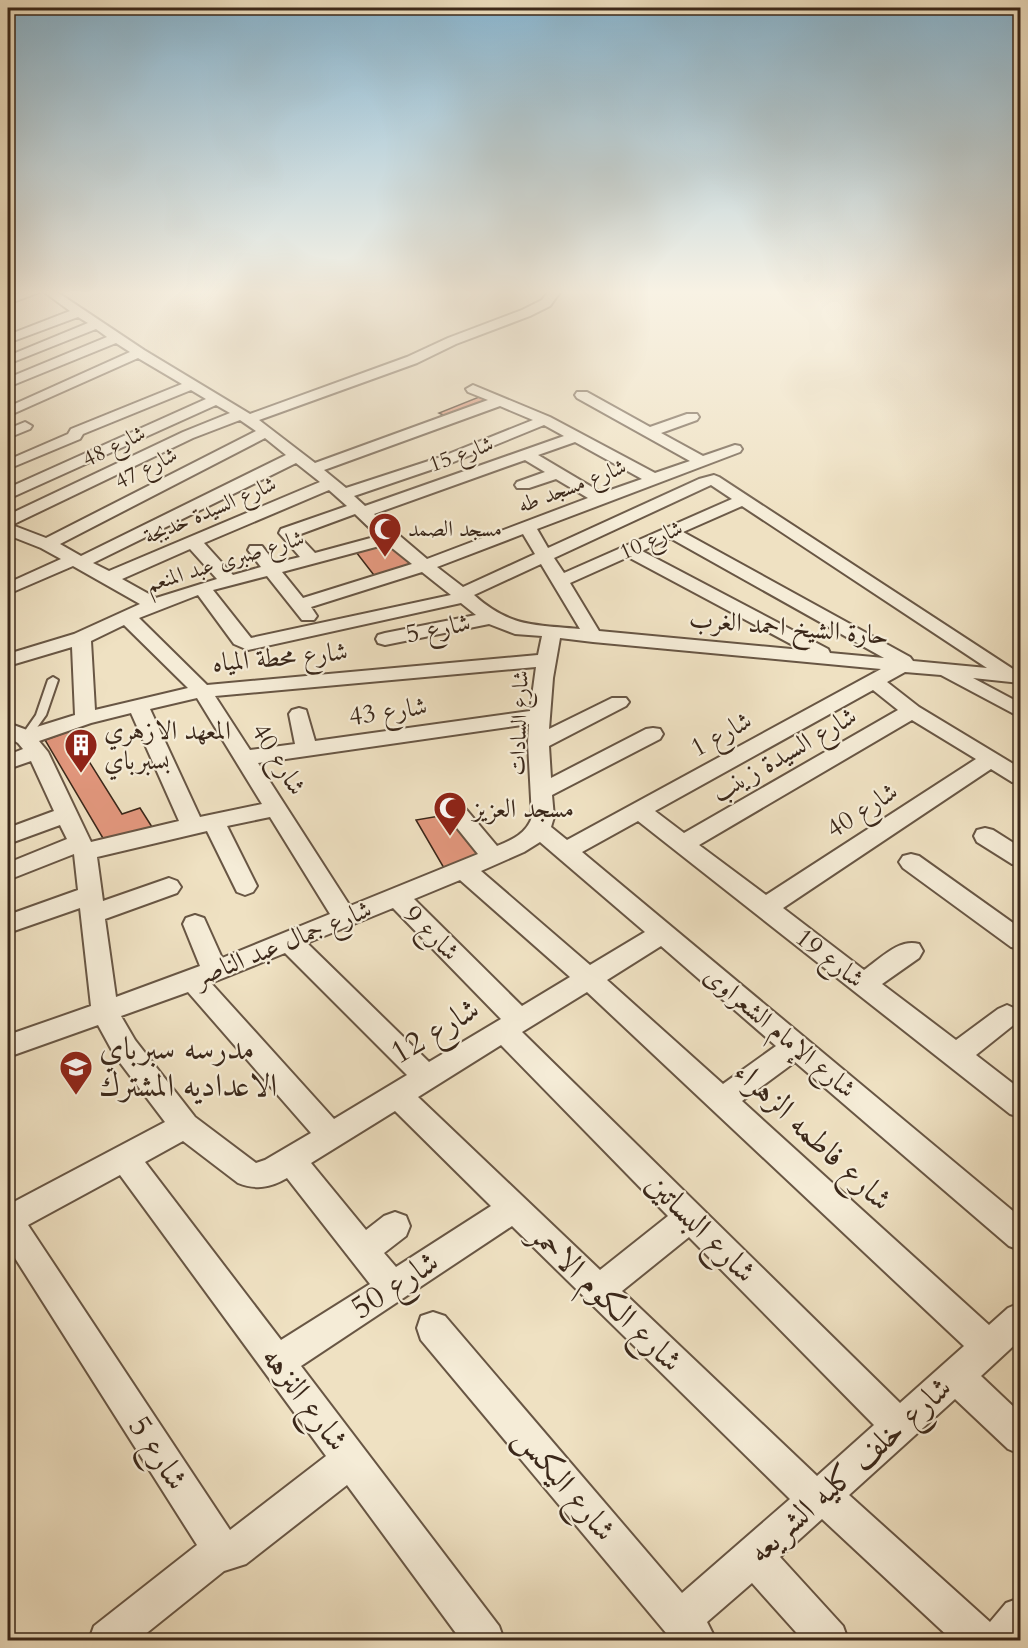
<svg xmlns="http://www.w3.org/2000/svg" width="1028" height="1648" font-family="Cardo,Amiri,serif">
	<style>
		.building { fill: #e2977d; stroke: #3b281a; stroke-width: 1.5 }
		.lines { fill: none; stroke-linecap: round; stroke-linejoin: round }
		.service-casing { stroke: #685644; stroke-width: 4 }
		.minor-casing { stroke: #685644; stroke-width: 4 }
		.service { fill: #f5ecd7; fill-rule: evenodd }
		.minor { fill: #f5ecd7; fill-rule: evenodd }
		.labels { text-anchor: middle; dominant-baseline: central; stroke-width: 4.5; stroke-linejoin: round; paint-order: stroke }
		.far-street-label { font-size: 22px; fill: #3b281a; stroke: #f5ecd7 }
		.far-poi-label { font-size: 22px; fill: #3b281a; stroke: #f5ecd7; text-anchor: start }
		.street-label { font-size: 26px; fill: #3b281a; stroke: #f5ecd7 }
		.poi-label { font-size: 26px; fill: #3b281a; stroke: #f5ecd7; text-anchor: start }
		.near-street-label { font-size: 32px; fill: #3b281a; stroke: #f5ecd7 }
		.near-poi-label { font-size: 32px; fill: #3b281a; stroke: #f5ecd7; text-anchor: start }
	</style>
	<rect width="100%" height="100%" fill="#efe1c2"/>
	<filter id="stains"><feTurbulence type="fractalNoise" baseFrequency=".00333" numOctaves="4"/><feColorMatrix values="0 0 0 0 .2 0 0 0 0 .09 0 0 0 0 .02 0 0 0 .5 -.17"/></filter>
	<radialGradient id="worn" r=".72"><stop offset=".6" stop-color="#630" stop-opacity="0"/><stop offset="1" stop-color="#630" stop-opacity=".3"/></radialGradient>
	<path class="building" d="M479,397l15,6 -43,16 -12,-6z
		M387,543l32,21 -42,15 -21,-27z
		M70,731l52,83 18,-6 12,19 -45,18 -62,-105z
		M457,813l30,40 -39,22 -32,-55z"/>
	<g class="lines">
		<g class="service-casing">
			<path id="service" d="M53,677l5,3 -12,35 -18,25h-6l-2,-2 16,-23 12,-35z"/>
		</g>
		<g class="minor-casing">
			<path id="minor" d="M24,292h16l-32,12v-7z
				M44,292h13l87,58 106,64 157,-57 41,-19 74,-28 20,-10 6,-8h12l-10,14 -20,10 -74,28 -39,19 -158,57 56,43 173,-63 -20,-8 -2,-3 7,-4 77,32 105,56 35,-12 -113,-63 -2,-3 2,-3h10l63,35 37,-13h10l2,3 -2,3 -36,13 42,23 32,-11 5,1 2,3 -2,3 -203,77 11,19 151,-69 15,-4 5,2 297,194h4v12l-47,-5 47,25v14l-79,-42 -36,-3 -18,10 32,25 101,61v16l-8,-2 -21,-13 -208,139 81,62c16,-11 35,-32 55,-26l4,7 -4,7 -37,26 74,56 42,-31 9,-4 9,4 4,7 -4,7 -40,32 44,34v28l-10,-3 -372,-293 -56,31 438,365v33l-11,-4 -214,-184 -53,39 247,224 19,-17 12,-5v37l-39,36 39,37v41l-12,-5 -53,-50 -106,96 141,127 16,-19 14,-5v42h-68l-130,-121 -42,38 63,69 5,14h-45l-51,-57 -45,39 9,18h-44l-251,-300 -4,-12 4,-12 12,-4 12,4 237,277 108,-94 -278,-273 -211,140 198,260 5,14h-43l-114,-155 -101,79 -22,7 -86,69h-49l5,-14 103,-81 -189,-298v-42l157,-83 -50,-66 -17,-31 -90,32v-22l83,-29 -11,-98 -72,25v-18l70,-25 -4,-36 -66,26v-17l59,-24 -7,-14 -52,19v-16l46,-17 -23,-50 -23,8v-14l15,-6 -5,-6 -10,-6v-14l19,7 48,-15 -3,-68 -64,19v-12l66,-20 66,-30 -67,-38 -65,28v-11l53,-24 -20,-11 -33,-13v-20l175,-83 47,-19 -14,-8 -208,94v-11l198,-89 -15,-9 -108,44 -3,5 -72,30v-9l60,-26 3,-5 111,-45 -44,-26 -130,58v-9l122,-55 -14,-9 -108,44v-9l99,-41 -11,-8 -88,35v-8l80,-33 -10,-6 -70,26v-8l62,-24zM500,406l33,14 -92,37 -95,31 -22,-18zM240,420l16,11 -210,107 -34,-13 181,-87zM544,425l20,11 -199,70 -11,-10 97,-33zM265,438l21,17 -205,101 -21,-12zM575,442l67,37 -40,14 -64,-38zM525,460l20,12 -28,10 -2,3 2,3h12l27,-9 32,19 -161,61 -53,-45zM296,463l24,19 -211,89 -16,-8zM711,485l21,14 -168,74 -10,-15zM329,490l18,16 -66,23 -2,4 21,24 -25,6 -13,-17h-12l-2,4 13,17 -28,8 -29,-32zM742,506l245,162 -74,-7 -3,-4 -227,-125zM355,514l23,22 -63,17 -17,-18zM523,534l12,20 -72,33 -26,-20zM670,538l214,120 -54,-5 -2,-4 -186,-98zM387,544l25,20 -109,34 -21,-26zM190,549l27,30 -61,19 -34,-19zM628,557l174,93 -203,-19 -29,-48zM541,564l39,65c-46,-4 -70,-2 -106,-34zM422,572l29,23 -200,43 -38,-48 54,-14 35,44h12l3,-4 -6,-9zM198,595l36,49 14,6 213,-47 15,12 -91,18 -7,2 -2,4 2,4 7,2 104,-21 26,10 27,2 -4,19 -331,30 -68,-67zM124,625l64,63 -93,22 -4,-69zM560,638l33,4 288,27 -314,171 -16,-13 3,-10 -2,-22 108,-56 3,-5 -3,-5 -7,-1 -7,1 -95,49 -2,-32 77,-40 3,-4 -3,-4h-14l-63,31 4,-51zM536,667l-6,44 -215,30 -9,-31 -7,-2 -7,2 -3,4 6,30 -45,6 -35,-54zM873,690l25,20 -214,123 -29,-22zM197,698l65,106 -62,13 -50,-108zM131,713l48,108 -88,21 -43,-90 -9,-11 52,-18zM912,720l64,39 -210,136 -67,-50zM529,724l-1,19 4,74c-5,16 -20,23 -35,29l-32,-38 -8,-3 -8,3 -3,5 3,5 29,36 -128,52 -92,-143zM270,817l60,97 -108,44 -18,-40 -9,-3 -9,3 -3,6 17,42 -84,31 -11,-78 72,-26 4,-6 -4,-6 -8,-3 -66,23 -6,-44 110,-26 30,61 8,3 8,-3 4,-6 -30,-60zM540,842l105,90 -55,33 -109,-94 43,-19zM460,880l110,97 -48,29 -108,-107zM393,908l108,111 -72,43 -122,-119zM661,946l115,100 -53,38 -116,-104zM285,953l122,122 -73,44 -123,-136zM188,992l123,141 -46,27 -9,3 -61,-46 -60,-77 -14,-24zM587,992l377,354 -64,57 -378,-371zM501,1045l167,171 -68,54 -182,-173zM395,1111l96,95 -95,61 -12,-14 22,-17 4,-10 -4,-10 -11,-4 -11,4 -18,14 -55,-67zM183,1141l55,42c18,7 32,5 49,-5l83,106 -89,56 -136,-178zM120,1175l206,281 -96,74 -202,-305zM689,1237l185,188 -57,51 -195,-185z
				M25,422l7,4 -2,3 -22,9v-9z
				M985,828l8,2 27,17v19l-8,-2 -35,-22 -3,-6 3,-6z
				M911,854l8,2 101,72v21l-9,-2 -108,-79 -4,-6 4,-6z"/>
		</g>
		<use href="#service" class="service"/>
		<use href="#minor" class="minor"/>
	</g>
	<linearGradient id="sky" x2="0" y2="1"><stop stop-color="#89b8d4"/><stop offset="0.56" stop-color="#f8f2e4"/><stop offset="1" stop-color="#f8f2e4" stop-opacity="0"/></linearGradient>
	<rect width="1028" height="522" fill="url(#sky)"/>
	<defs>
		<g id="mosque-pin" transform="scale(1.725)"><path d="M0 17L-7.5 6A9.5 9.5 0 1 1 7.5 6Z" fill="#8f2418" stroke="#f5ecd7"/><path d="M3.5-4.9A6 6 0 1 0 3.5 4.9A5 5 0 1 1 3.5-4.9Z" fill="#fff"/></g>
		<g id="building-pin" transform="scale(1.725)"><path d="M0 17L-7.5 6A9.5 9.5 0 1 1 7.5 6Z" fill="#8f2418" stroke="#f5ecd7"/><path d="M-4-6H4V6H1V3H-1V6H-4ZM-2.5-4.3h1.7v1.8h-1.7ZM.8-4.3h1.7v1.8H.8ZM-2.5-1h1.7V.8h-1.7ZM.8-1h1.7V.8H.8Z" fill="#fff"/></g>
		<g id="school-pin" transform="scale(1.725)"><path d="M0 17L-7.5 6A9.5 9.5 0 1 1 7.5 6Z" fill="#8f2418" stroke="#f5ecd7"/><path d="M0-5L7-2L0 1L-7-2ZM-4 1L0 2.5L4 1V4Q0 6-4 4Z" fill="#fff"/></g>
	</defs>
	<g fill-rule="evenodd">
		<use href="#mosque-pin" x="385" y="529"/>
		<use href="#building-pin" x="81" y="745"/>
		<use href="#mosque-pin" x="450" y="808"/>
		<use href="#school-pin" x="76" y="1067"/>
	</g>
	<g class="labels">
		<g class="far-street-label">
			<text transform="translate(114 446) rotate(-26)">شارع 48</text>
			<text transform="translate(461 454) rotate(-20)">شارع 15</text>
			<text transform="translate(146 468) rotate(-27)">شارع 47</text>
			<text transform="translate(572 486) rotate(-21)">شارع مسجد طه</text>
			<text transform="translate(210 510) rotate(-23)">شارع السيدة خديجة</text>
			<text transform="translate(651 540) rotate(-24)">شارع 10</text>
			<text transform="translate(225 561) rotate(-17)">شارع صبرى عبد المنعم</text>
			<text transform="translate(519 723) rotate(-88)">شارع السادات</text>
		</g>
		<g class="far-poi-label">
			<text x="408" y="529">مسجد الصمد</text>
		</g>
		<g class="street-label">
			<text transform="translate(789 627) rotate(5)">حارة الشيخ احمد الغرب</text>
			<text transform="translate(438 628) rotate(-11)">شارع 5</text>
			<text transform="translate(280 657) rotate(-5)">شارع محطة المياه</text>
			<text transform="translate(388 711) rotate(-8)">شارع 43</text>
			<text transform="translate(721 734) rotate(-29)">شارع 1</text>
			<text transform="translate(784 754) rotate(-30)">شارع السيدة زينب</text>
			<text transform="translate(279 759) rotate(58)">شارع 40</text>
			<text transform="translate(862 810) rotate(-33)">شارع 40</text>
			<text transform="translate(432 933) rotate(45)">شارع 9</text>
			<text transform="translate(283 943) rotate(-22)">شارع جمال عبد الناصر</text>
			<text transform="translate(830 958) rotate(38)">شارع 19</text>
			<text transform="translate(780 1032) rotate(40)">شارع الإمام الشعراوى</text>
		</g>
		<g class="poi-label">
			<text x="104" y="730">المعهد الازهري<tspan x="104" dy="30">بسبرباي</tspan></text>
			<text x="473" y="808">مسجد العزيز</text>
		</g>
		<g class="near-street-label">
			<text transform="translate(435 1031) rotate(-31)">شارع 12</text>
			<text transform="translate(813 1136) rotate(43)">شارع فاطمه الزهراء</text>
			<text transform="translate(701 1228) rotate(45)">شارع البساتين</text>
			<text transform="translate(395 1285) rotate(-33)">شارع 50</text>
			<text transform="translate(606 1298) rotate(44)">شارع الكوم الاحمر</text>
			<text transform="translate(305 1399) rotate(53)">شارع النزهه</text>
			<text transform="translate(158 1453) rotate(57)">شارع 5</text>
			<text transform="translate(850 1470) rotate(-42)">شارع خلف كليه الشريعه</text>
			<text transform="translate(565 1484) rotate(50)">شارع اليكس</text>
		</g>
		<g class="near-poi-label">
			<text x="99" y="1049">مدرسه سبرباي<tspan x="99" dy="37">الاعداديه المشترك</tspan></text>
		</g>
	</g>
	<rect width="1028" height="1648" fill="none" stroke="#efe1c2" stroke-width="30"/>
	<rect x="9" y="9" width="1010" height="1630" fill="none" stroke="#3b281a" stroke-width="3"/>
	<rect x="15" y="15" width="998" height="1618" fill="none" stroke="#3b281a" stroke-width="1.5"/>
	<rect width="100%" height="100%" filter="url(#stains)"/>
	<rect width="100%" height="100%" fill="url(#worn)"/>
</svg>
